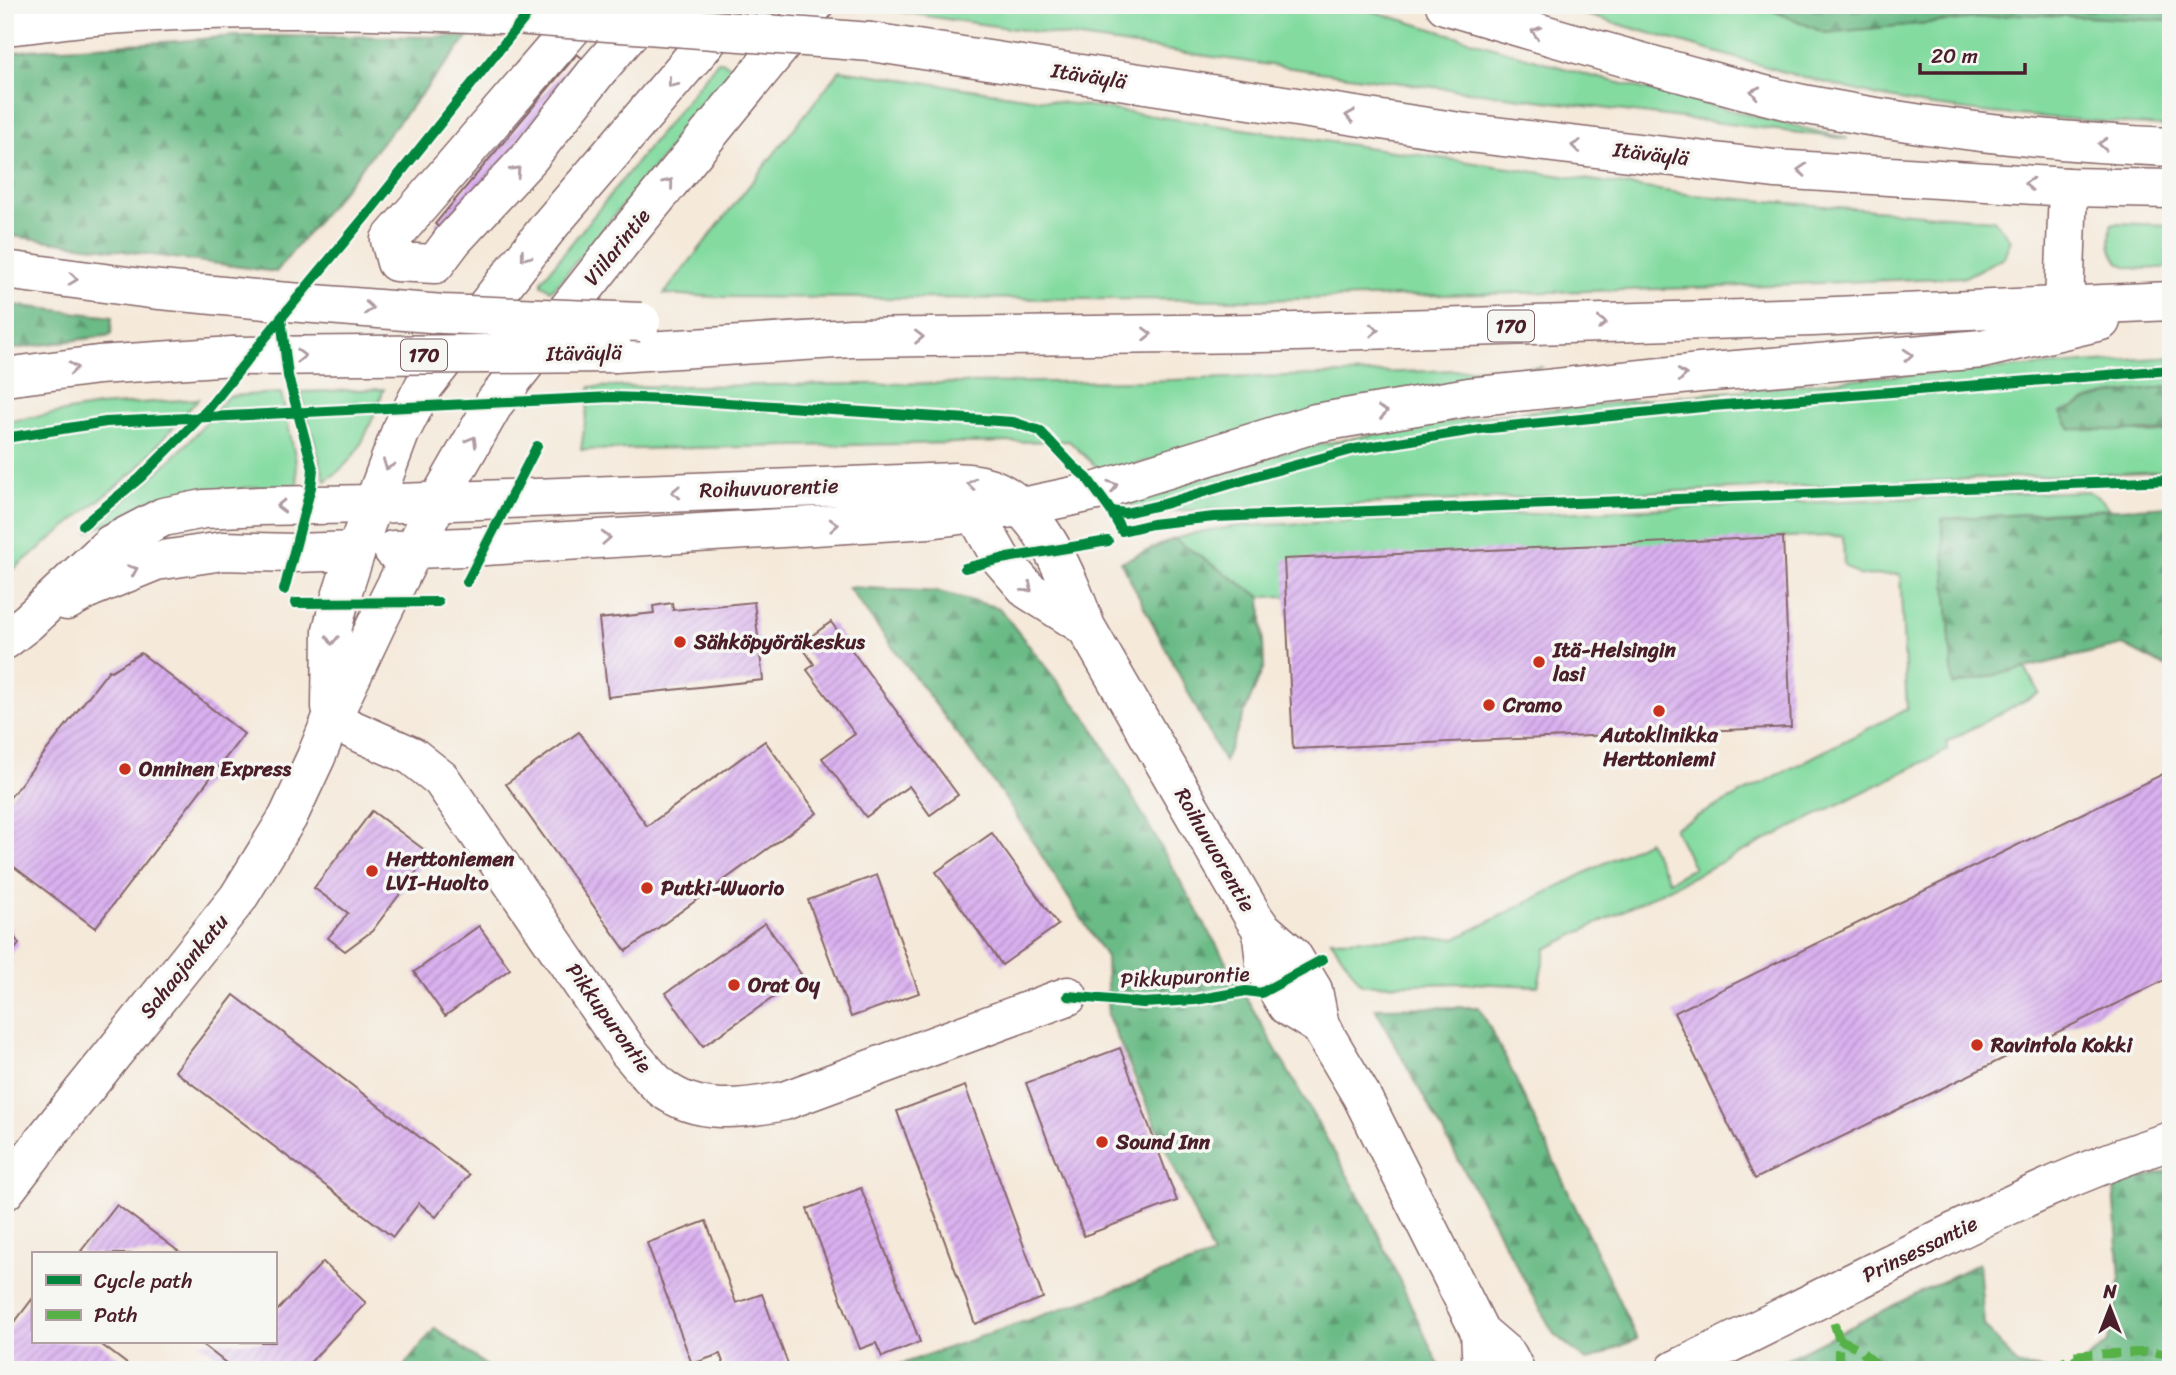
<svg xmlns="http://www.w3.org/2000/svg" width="2176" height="1375" font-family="Sriracha,sans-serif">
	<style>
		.grass { fill: #83dba0; stroke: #667d66; stroke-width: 2 }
		.forest { fill: url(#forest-firs); stroke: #5a6d58; stroke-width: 2 }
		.building { fill: url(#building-hatch) }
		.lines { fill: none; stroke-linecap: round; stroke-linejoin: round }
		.minor-casing { stroke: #866668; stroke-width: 41 }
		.major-casing { stroke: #866668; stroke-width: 41 }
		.highway-casing { stroke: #866668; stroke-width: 41 }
		.minor { stroke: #fff; stroke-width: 38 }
		.major { stroke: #fff; stroke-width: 38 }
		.highway { stroke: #fff; stroke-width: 38 }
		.highway-bridge-casing { stroke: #866668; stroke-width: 41; stroke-linecap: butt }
		.highway-bridge { stroke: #fff; stroke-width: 38 }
		.quiet { stroke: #57b146; stroke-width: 9; stroke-dasharray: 18 9; stroke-linecap: butt }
		.cycleway-casing { stroke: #f6f6f2; stroke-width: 15 }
		.cycleway { stroke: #00873e; stroke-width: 10 }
		.oneway { stroke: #ae9aa0 }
		.poi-dot { fill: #c8321e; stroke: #f6f6f2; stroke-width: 2.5 }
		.labels { text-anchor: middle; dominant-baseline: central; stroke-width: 7; stroke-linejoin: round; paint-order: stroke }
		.shield { fill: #f6f6f2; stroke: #7e6067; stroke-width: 2 }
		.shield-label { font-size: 19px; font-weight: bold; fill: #4a1f2b }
		.street-label { font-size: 21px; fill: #4a1f2b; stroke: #f6f6f2 }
		.poi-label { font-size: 21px; font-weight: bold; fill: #4a1f2b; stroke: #f6f6f2; text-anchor: start }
	</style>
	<defs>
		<pattern id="forest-firs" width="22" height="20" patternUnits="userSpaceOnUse" patternTransform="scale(1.75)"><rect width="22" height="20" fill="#6abb86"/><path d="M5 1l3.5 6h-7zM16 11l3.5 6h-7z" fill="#59976e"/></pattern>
		<pattern id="building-hatch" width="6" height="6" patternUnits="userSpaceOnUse" patternTransform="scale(1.75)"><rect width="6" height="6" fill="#dab1f0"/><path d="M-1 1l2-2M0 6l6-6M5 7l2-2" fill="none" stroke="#b38fc3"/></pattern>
	</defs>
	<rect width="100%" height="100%" fill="#f6f6f2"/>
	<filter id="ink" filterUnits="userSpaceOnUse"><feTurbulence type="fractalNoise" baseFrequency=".0143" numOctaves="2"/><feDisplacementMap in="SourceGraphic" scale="14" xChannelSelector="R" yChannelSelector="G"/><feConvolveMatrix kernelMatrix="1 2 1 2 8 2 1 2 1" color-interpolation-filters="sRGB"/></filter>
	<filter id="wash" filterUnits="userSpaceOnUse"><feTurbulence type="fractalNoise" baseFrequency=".00686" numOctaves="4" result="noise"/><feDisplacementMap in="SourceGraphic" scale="28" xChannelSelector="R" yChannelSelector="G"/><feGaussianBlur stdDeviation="1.57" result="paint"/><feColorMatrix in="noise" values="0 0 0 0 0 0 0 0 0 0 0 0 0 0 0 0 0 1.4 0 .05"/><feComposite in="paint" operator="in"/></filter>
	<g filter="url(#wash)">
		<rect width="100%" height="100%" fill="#f5e9da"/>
		<path class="grass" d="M892,5h460l235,70 261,64 -486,-61 -430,-61 -44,-8z
			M1552,5h208l65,28 196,-19 150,7v106l-180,-14 -66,-8 -51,-10 -79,-20z
			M718,61h4l9,6 1,6 -176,213 -5,4 -9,-5v-5z
			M840,70l853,125 301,25 16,20 -6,17 -39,20 -269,11 -439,12 -540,-3 -53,-3z
			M2113,223l58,2v42c-20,1 -54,9 -60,-19 -2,-7 0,-16 0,-23z
			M2171,357v29c-23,6 -45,5 -68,10 -14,3 -28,10 -42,17l81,20 29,-1v39l-955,39 -72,1 -20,-9 163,-51 78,-15 119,-20 379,-38z
			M1543,367l-119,21 -321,85 -34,-32 -488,9 9,-63 554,-6z
			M384,389c-16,39 -21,68 -59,92l-24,-89z
			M281,393l14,63 3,29 -55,3 -106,23 -49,21c50,-42 100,-83 140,-136z
			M198,399l-64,73 -129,104v-154l93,-16z
			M2088,491l14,9 7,9 -167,10 11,166 72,-17 14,25 -93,49 2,8 -402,199 -8,37 -68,-3 -108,2 -31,-45 126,-2 191,-97 21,40 25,-13 -20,-40 233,-119 -7,-135 -40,2 -16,-11 -1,-29 -60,1 -497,59 -25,1 -87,-58 30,-8 35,-5z"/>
		<path class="forest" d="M1760,5h411v16l-150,-7 -196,19z
			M234,36l234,1 -192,235 -271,-37v-181l24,-4 151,-9z
			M5,304l107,13 -1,18 -106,15z
			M2171,386v46l-100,-3 -10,-16c14,-7 28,-14 42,-17 23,-5 45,-5 68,-10z
			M2171,506v161l-4,1 -44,-23 -170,40 -11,-166z
			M1174,539l87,58 3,69 -40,96 -103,-200z
			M848,587l91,5 60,16 92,116 276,486 74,160h-557l329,-114 -105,-240 -2,-59 -101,-159z
			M1479,1007l28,54 130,278 -50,22 -33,-27 -179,-326z
			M2171,1170v200h-98l34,-26 7,-25 6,-41 -6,-92z
			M1979,1263l5,62 33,40 31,5h-284z
			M435,1328l57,42h-91z"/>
		<g id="blocks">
			<path class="building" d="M577,54l31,25 -142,171 -31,-26z
				M1783,537l8,190 -498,22 -9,-190z
				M754,602l9,78 -155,17 -9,-78 55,-6 -1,-7 19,-3 1,7z
				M831,622l127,173 -28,20 -21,-29 -43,31 -44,-59 33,-24 -48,-64 7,-6 -14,-20z
				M141,653l103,81 -149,194 -90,-68v-56l104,-134 2,1z
				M579,732l68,94 118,-85 52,72 -191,138 -120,-167z
				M2171,770v207l-416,202 -81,-166z
				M372,811l58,43 -58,77 -27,20 -17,-13 20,-25 -34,-25z
				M992,833l66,92 -56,40 -66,-93z
				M877,875l42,118 -68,24 -43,-117z
				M5,923l6,5 -1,2 9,14 -11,14 5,3 -8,9z
				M765,923l38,54 -100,69 -37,-53z
				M479,926l31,43 -65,47 -31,-44z
				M234,995l235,180 -33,42 -17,-14 -26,34 -218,-166z
				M1120,1048l57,153 -93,35 -58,-153z
				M965,1086l78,212 -68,26 -78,-213z
				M861,1188l59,154 -38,15 -6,-14 -16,6 -53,-140z
				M117,1205l65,49h-96l-5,-3z
				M706,1221l30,82 26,-9 28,76h-64l-6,-16 -28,10 -45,-121z
				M323,1262l43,41 -63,67h-68l-36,-28h76v-29z
				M33,1298v44h65l37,28h-113l-17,-13v-22z"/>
		</g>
	</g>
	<g filter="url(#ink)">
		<use href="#blocks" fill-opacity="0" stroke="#866668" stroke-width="2"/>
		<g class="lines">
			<g class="minor-casing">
				<path id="minor" d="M592,5l-202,235 6,22 39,2 18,-24 76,-82 69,-88 56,-65
					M2064,305l4,-118
					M67,601l23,-13 66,-27 67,-10 71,2 62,-2
					M5,640l23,-18 83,-78 52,-27 41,-8 56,-3 113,-2
					M331,720l81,36 29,23 187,272c11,12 22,27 34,37 36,28 81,21 122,13l284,-105
					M1675,1370c81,-39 162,-80 243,-120 82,-41 165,-82 253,-109"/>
			</g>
			<g class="major-casing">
				<path id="major" d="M373,504l582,-22c8,1 18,1 26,3 57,13 87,93 105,142l168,291 7,10 31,27 21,35 7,36 41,69 119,237 2,38
					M393,550l92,-4 444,-27 46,-6 26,46 27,31 58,37
					M331,707l1,-77 7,-27 17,-52 44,-118 24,-47 126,-161 188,-220
					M1261,928l5,43 21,35 33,20
					M5,1191l43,-56 190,-237 50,-81 28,-60 15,-37 46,-97 61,-122 57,-99 129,-164 190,-233
					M1480,1332l28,24 7,14"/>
			</g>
			<g class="highway-casing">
				<path id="highway" d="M1445,5c90,27 179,53 270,77 31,8 62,17 93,23 119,23 241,37 363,42
					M5,26c30,-3 61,-8 91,-10 135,-11 271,-7 406,-2
					M871,42l589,90 315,37 293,18 103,2
					M5,270l145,19 126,12
					M615,353l236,-15 408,-5 554,-16 358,-16
					M5,377l93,-12 135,-9
					M975,513l47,-6 75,-16 219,-68 153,-26 231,-24 282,-24 119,-28"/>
			</g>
			<use href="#minor" class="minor"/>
			<use href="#major" class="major"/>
			<use href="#highway" class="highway"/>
			<g class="highway-bridge-casing">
				<path id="highway-bridge" d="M502,14l369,28
					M276,301l167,13 198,8
					M233,356l382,-3"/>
			</g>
			<use href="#highway-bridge" class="highway-bridge"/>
			<path class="quiet" d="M1834,1323l5,16 -1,31
				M1839,1339l17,8 27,23
				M2074,1355l14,15
				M2052,1370l22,-15 77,-3 20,2"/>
			<g class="cycleway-casing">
				<path id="cycleway" d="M5,438l101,-16 505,-25 57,2 345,23 27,9 32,34 15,13 24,33 11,20 30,-7 62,-7 957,-37
					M1111,511l14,2 39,-9 106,-32 85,-23 125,-20 232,-23 459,-36
					M83,525l57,-47 68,-69 73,-91
					M965,568l36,-9 107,-18
					M467,582l70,-136
					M284,590l27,-103 2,-18 -25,-93 -7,-58 88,-106 166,-207
					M295,603l143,-1
					M1068,996l75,7 52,-3 51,-9 15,2 61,-33"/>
			</g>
			<use href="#cycleway" class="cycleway"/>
		</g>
		<defs><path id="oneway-chevron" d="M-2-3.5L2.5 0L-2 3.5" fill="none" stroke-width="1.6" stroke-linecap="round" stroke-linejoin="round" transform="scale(1.75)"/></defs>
		<g class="oneway">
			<use href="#oneway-chevron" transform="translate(1536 32) rotate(-164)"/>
			<use href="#oneway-chevron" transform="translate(672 83) rotate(131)"/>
			<use href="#oneway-chevron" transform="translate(1755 92) rotate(-166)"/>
			<use href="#oneway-chevron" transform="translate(1350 116) rotate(-171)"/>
			<use href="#oneway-chevron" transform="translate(2103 144) rotate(-176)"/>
			<use href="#oneway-chevron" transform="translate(1576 146) rotate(-173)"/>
			<use href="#oneway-chevron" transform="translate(1802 170) rotate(-176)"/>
			<use href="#oneway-chevron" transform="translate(516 171) rotate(-47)"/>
			<use href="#oneway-chevron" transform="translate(669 183) rotate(-51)"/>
			<use href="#oneway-chevron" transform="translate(2029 184) rotate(-176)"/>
			<use href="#oneway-chevron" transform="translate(525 256) rotate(128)"/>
			<use href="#oneway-chevron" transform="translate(73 279) rotate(7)"/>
			<use href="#oneway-chevron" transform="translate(369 308) rotate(4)"/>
			<use href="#oneway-chevron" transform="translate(1602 323) rotate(-2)"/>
			<use href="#oneway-chevron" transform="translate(1374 330) rotate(-2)"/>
			<use href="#oneway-chevron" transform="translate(1147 334) rotate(-1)"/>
			<use href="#oneway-chevron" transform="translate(919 337) rotate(-1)"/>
			<use href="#oneway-chevron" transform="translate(1908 355) rotate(-4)"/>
			<use href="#oneway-chevron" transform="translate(301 356) rotate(-1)"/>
			<use href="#oneway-chevron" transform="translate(73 368) rotate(-7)"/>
			<use href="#oneway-chevron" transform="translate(1682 375) rotate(-6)"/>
			<use href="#oneway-chevron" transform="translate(1383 412) rotate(-10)"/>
			<use href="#oneway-chevron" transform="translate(472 441) rotate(-60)"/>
			<use href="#oneway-chevron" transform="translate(388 465) rotate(111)"/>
			<use href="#oneway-chevron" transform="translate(972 484) rotate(-173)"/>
			<use href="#oneway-chevron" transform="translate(1113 486) rotate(-18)"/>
			<use href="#oneway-chevron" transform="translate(676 492) rotate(178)"/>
			<use href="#oneway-chevron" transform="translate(281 506) rotate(179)"/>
			<use href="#oneway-chevron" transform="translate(834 525) rotate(-3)"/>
			<use href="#oneway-chevron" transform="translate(606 538) rotate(-3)"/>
			<use href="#oneway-chevron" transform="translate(133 570) rotate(-23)"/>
			<use href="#oneway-chevron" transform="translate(1028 588) rotate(41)"/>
			<use href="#oneway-chevron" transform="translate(332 640) rotate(92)"/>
		</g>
	</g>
	<g class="poi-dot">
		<circle cx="680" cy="642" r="7"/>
		<circle cx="1539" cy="662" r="7"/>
		<circle cx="1489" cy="705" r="7"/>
		<circle cx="1659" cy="711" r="7"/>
		<circle cx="125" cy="769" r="7"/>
		<circle cx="372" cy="871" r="7"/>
		<circle cx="647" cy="888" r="7"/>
		<circle cx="734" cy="985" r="7"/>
		<circle cx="1977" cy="1045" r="7"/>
		<circle cx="1102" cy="1142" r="7"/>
	</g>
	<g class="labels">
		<g class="shield">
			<rect x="1488" y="310.5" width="46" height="31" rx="5"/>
			<rect x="401" y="339.5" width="46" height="31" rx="5"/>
		</g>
		<g class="shield-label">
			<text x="1511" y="326">170</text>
			<text x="424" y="355">170</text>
		</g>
		<g class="street-label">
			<text transform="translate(1089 76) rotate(9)">Itäväylä</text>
			<text transform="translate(1651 154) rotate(7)">Itäväylä</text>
			<text transform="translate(617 247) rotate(-51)">Viilarintie</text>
			<text transform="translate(584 353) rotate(-1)">Itäväylä</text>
			<text transform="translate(769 488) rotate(-2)">Roihuvuorentie</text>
			<text transform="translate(1215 850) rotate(60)">Roihuvuorentie</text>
			<text transform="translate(184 966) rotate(-51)">Sahaajankatu</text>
			<text transform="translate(1185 977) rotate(-3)">Pikkupurontie</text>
			<text transform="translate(609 1018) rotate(54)">Pikkupurontie</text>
			<text transform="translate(1920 1249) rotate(-26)">Prinsessantie</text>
		</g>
		<g class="poi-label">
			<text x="694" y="642">Sähköpyöräkeskus</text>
			<text x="1553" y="650">Itä-Helsingin<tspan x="1553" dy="24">lasi</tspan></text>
			<text x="1503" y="705">Cramo</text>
			<text x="1659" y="735" text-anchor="middle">Autoklinikka<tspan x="1659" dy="24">Herttoniemi</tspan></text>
			<text x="139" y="769">Onninen Express</text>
			<text x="386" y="859">Herttoniemen<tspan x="386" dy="24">LVI-Huolto</tspan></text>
			<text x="661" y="888">Putki-Wuorio</text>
			<text x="748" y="985">Orat Oy</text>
			<text x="1991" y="1045">Ravintola Kokki</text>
			<text x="1116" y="1142">Sound Inn</text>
		</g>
	</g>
	<rect width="2176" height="1375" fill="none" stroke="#f6f6f2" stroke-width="28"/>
	<rect x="32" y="1252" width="245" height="91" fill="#f6f6f2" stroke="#b1a0a2" stroke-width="2"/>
	<rect x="46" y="1275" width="35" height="10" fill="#00873e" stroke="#b1a0a2" stroke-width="2"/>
	<text x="94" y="1288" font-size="21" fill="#4a1f2b">Cycle path</text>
	<rect x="46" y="1310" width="35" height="10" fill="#57b146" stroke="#b1a0a2" stroke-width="2"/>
	<text x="94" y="1322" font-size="21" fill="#4a1f2b">Path</text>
	<g transform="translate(2110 1308)" stroke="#f6f6f2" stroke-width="5" paint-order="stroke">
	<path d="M0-5L12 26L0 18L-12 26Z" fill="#4a1f2b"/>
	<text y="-10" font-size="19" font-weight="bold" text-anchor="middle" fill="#4a1f2b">N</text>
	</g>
	<path d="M1920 63v10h105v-10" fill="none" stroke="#4a1f2b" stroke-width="3.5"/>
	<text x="1931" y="63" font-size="21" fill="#4a1f2b" stroke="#f6f6f2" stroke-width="5" paint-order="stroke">20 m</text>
</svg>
